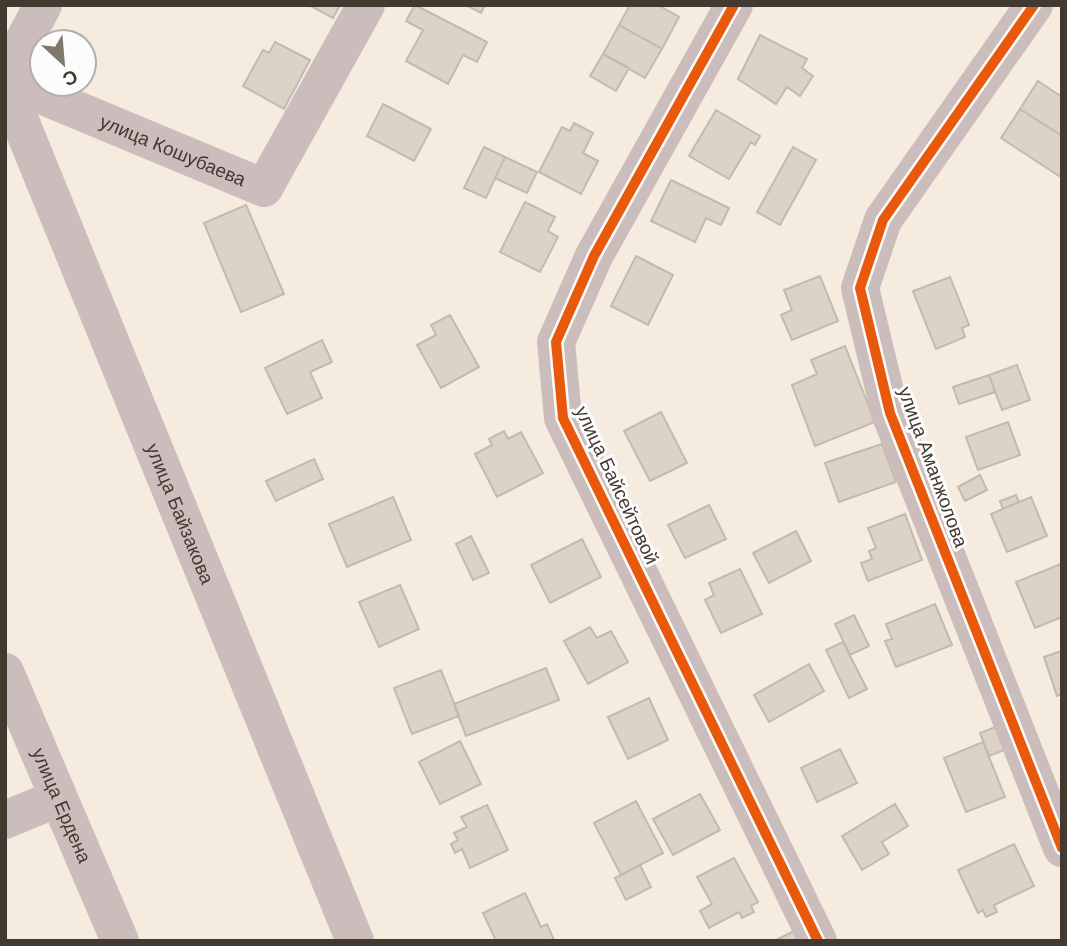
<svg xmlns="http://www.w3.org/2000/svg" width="1067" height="946" font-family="'DM Sans',sans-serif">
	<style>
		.building { fill: #dcd2c5; stroke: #c2bab0; stroke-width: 2 }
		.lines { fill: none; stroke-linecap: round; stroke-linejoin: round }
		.minor { stroke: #ccbdbd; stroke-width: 38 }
		.cycleway-casing { stroke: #fcfcfc; stroke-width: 15 }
		.cycleway { stroke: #e8590c; stroke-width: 10 }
		.labels { text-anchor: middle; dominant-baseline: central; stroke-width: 6; stroke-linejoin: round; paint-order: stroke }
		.street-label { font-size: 19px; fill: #423a30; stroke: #fcfcfc }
	</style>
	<rect width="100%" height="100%" fill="#f5ebdf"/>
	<path class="building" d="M309,5h31l-7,13z
		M415,5l72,37 -10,20 -14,-7 -15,29 -42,-23 17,-31 -17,-9z
		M466,5h19l-4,8z
		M630,5h28l21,12 -17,32 -43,-24z
		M619,25l43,24 -17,29 -42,-24z
		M760,35l47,24 -5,9 11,8 -13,20 -13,-9 -11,17 -38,-25z
		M275,42l35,18 -26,49 -41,-23 20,-36 6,3z
		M603,54l26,14 -13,23 -26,-15z
		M1038,81l24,16v39l-42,-27z
		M383,104l48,25 -17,32 -47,-25z
		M1020,109l42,27v42l-61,-40z
		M716,110l44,26 -5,9 -4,-3 -22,37 -40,-23z
		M574,123l19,10 -10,20 15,8 -17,33 -42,-22 23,-45 8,4z
		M484,147l21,10 -19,41 -22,-10z
		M793,147l23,13 -36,65 -23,-13z
		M505,157l32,15 -10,21 -32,-15z
		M671,180l58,28 -8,17 -15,-7 -11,24 -44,-21z
		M525,202l30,15 -7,14 10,6 -18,35 -40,-20z
		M246,205l38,89 -43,18 -37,-89z
		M636,256l37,19 -25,50 -37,-19z
		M820,276l18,45 -46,19 -11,-25 11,-5 -8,-20z
		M950,277l19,48 -7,3 3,9 -29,12 -23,-58z
		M450,315l29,52 -38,21 -24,-43 19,-10 -5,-10z
		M322,340l10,22 -22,10 12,26 -35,16 -22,-46z
		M845,346l30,76 -60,24 -23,-61 25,-11 -6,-14z
		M1017,365l13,35 -28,10 -13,-35z
		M989,375l6,17 -36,12 -6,-17z
		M661,412l26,51 -37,18 -26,-50z
		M1008,422l12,33 -42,15 -12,-33z
		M504,431l4,8 13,-7 22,41 -46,24 -22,-43 17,-9 -3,-6z
		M882,444l14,38 -57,20 -14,-39z
		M314,459l9,20 -47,22 -10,-20z
		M980,475l7,15 -22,11 -7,-14z
		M1016,495l3,7 -16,7 -3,-8z
		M393,497l18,43 -64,27 -18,-43z
		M1031,497l16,39 -40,16 -16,-38z
		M709,505l17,34 -41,19 -17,-33z
		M905,514l17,46 -54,21 -7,-18 11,-4 -3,-8 7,-3 -8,-20z
		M796,531l15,30 -42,22 -16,-30z
		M471,536l18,37 -16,7 -17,-36z
		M582,539l19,38 -51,26 -19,-38z
		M1061,564l1,53 -27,11 -19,-46z
		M740,569l22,45 -41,19 -16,-33 9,-5 -5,-12z
		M400,585l19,44 -40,18 -20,-45z
		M935,604l17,41 -56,22 -11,-26 7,-2 -6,-15z
		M854,615l15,31 -19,9 -15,-31z
		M590,627l7,11 14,-7 17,31 -40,22 -24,-43z
		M843,642l24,47 -18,9 -23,-48z
		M1062,651v43l-5,2 -13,-39z
		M809,664l15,27 -55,31 -15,-27z
		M546,668l13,32 -93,36 -12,-32z
		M441,670l18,46 -47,18 -18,-46z
		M649,698l19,42 -40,19 -20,-42z
		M998,726l9,23 -18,7 -9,-23z
		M460,741l21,43 -41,20 -21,-42z
		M983,742l22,55 -39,15 -22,-54z
		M840,749l17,34 -40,19 -16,-34z
		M700,794l20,36 -47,25 -20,-36z
		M636,801l27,52 -42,22 -27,-52z
		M895,804l13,22 -26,16 7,12 -27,16 -20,-34z
		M487,805l21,45 -38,18 -8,-19 -7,4 -4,-9 7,-4 -4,-7 13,-6 -6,-10z
		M1014,844l20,42 -40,19 3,7 -11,5 -3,-7 -5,3 -20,-43z
		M734,858l24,44 -7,4 3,6 -12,6 -3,-6 -30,16 -9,-17 12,-7 -15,-27z
		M640,865l11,22 -25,13 -11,-22z
		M525,893l16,34 6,-3 7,16 -58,1 -13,-28z
		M794,931l5,10h-25z"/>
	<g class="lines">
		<g class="minor">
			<path d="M734,5l-140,251 -38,86 7,76 255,523"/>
			<path d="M1034,5l-151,215 -23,68 30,125 172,435"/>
			<path d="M5,76l38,-71"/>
			<path id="s1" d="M5,80l259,108 102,-183"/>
			<path id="s2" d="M5,84l350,857"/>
			<path id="s3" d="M5,672l115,269"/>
			<path d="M5,820l53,-22"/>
		</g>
		<g class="cycleway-casing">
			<path id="cycleway" d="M734,5l-140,251 -38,86 7,76 255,523
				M1034,5l-151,215 -23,68 30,125 172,435"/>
		</g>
		<use href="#cycleway" class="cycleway"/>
	</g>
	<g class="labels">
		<g class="street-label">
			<text stroke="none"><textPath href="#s1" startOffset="182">улица Кошубаева</textPath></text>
			<text transform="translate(933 467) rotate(70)">улица Аманжолова</text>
			<text transform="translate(617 485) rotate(65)">улица Байсейтовой</text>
			<text stroke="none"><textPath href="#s2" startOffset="464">улица Байзакова</textPath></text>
			<text stroke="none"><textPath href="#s3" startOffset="145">улица Ердена</textPath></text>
		</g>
	</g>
	<rect width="1067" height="946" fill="none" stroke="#423a30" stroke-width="14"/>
	<g transform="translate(63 63) rotate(154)"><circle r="33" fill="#fcfcfc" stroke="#b2aeaa" stroke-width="2"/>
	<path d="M0-5L12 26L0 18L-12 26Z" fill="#81786d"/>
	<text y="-10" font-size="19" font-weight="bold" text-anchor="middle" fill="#423a30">С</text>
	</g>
</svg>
